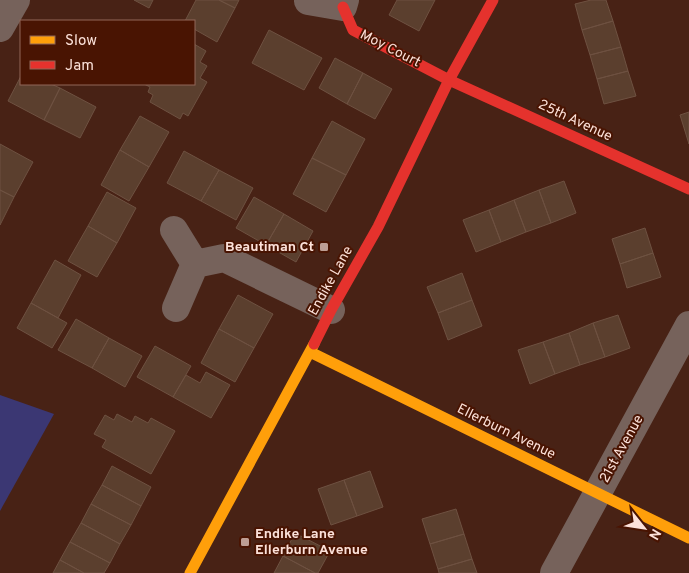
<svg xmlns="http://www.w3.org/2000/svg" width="689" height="573" font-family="Overpass,sans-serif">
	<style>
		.green { fill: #3b3773 }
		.building { fill: #5b3f2e; stroke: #6e5141 }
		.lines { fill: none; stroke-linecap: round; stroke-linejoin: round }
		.street { stroke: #76625b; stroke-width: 28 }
		.slow { stroke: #ff9f0a; stroke-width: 11 }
		.jam { stroke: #e5322d; stroke-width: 11 }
		.poi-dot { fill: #bd9e94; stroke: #491402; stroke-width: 2 }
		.labels { text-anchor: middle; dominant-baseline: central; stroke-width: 4; stroke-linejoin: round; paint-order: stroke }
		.street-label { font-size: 14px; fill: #fce1d9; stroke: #491402 }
		.poi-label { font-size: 14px; font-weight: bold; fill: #fce1d9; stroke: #491402; text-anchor: end }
	</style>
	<rect width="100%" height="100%" fill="#482215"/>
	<path class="green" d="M0,395l54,19 -54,97z"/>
	<path class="building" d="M134,0h19l-4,8z
		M196,0h23l16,8 -18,34 -23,-13v-8h-9z
		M219,0h20l-4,8z
		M397,0h38l-16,31 -30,-16z
		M591,0h15l7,21 -31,9 -7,-26z
		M613,21l8,26 -31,8 -8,-25z
		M269,30l53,28 -18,32 -52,-27z
		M194,44l12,7 -6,11 7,4 -7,12 7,4 -19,34 -5,-3 -3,6 -30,-17 3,-7 -5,-3 2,-5 -6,-3h50z
		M621,47l7,24 -31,8 -7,-24z
		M335,58l28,15 -16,31 -28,-16z
		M628,71l8,25 -32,8 -7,-25z
		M363,73l29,16 -17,30 -28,-15z
		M21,76v8h30l9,4 -16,32 -36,-19z
		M60,88l36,19 -16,31 -36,-18z
		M689,112v32l-9,-29z
		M140,116l29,16 -20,35 -29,-17z
		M332,121l33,18 -19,36 -34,-17z
		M0,144l33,18 -19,35 -14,-7z
		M120,150l29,17 -20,34 -28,-16z
		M184,151l35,19 -18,31 -34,-18z
		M312,158l34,17 -20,37 -33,-18z
		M219,170l34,18 -17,32 -35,-19z
		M564,181l12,32 -25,10 -12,-33z
		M0,190l14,7 -14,28z
		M539,190l12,33 -25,9 -12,-32z
		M107,192l29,16 -19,35 -29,-17z
		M254,197l30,17 -18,31 -30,-17z
		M514,200l12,32 -25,10 -12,-32z
		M489,210l12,32 -25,10 -13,-32z
		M284,214l29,17 -17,31 -30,-17z
		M88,226l29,17 -20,34 -29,-16z
		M645,228l8,25 -33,11 -8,-25z
		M653,253l8,24 -34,11 -7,-24z
		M55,260l26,15 -23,43 -27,-15z
		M462,273l10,27 -34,13 -11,-26z
		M238,295l35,19 -19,34 -35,-19z
		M472,300l10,26 -34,14 -10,-27z
		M31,303l36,20 -15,25 -35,-20z
		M618,315l12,33 -25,9 -12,-34z
		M76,319l33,19 -17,30 -34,-18z
		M593,323l12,34 -25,8 -11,-32z
		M219,329l35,19 -19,34 -34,-19z
		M569,333l11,32 -25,9 -12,-32z
		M109,338l33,18 -17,31 -33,-19z
		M543,342l12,32 -25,10 -12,-34z
		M155,346l36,20 -18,31 -36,-20z
		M206,372l24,13 -19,33 -38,-21 13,-22 14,8z
		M117,414l15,8 3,-6 13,7 3,-5 24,13 -24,43 -49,-27 4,-7 -12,-6 11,-19 9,5z
		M112,466l39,21 -10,19 -39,-21z
		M370,471l13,36 -26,9 -13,-36z
		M344,480l13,36 -26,9 -13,-36z
		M102,485l39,21 -10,19 -40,-21z
		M91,504l40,21 -11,19 -39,-21z
		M456,509l8,25 -34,10 -8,-25z
		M81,523l39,21 -10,19 -40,-21z
		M295,533l35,18 -12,22h-3l-32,-17z
		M464,534l8,25 -34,10 -8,-25z
		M70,542l40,21 -6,10h-20l-24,-13z
		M283,556l32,17h-41z
		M472,559l5,14h-38l-1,-4z
		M60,560l24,13h-31z"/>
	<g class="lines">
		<path class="street" d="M308,1l35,6 2,-7
			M0,28l16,-28
			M174,230l21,34 -19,44
			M195,264l29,-6 107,52
			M554,573l135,-248"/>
		<path class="slow" d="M310,352l379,186
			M190,573l124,-229"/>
		<path class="jam" d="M343,7l10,23 96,50 240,109
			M314,344l17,-34 47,-83 71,-147 44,-80"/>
	</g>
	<g class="poi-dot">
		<rect x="319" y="242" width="10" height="10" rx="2.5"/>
		<rect x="240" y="537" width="10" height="10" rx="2.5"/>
	</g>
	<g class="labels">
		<g class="street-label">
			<text transform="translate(390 49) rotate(27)">Moy Court</text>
			<text transform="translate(575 121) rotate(25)">25th Avenue</text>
			<text transform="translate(331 281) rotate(-61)">Endike Lane</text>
			<text transform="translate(506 432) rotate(26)">Ellerburn Avenue</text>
			<text transform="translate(622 449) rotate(-61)">21st Avenue</text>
		</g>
		<g class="poi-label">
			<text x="314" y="247">Beautiman Ct</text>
			<text x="255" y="534" text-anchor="start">Endike Lane<tspan x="255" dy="16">Ellerburn Avenue</tspan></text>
		</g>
	</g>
	<rect x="20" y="20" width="175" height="65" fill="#491402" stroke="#916658"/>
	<rect x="30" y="36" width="25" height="8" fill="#ff9f0a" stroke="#916658"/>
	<text x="65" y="45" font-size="15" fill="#fce1d9">Slow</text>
	<rect x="30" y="61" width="25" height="8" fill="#e5322d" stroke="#916658"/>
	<text x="65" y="70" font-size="15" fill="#fce1d9">Jam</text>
	<g transform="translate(644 528) rotate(120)" stroke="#491402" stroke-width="4" paint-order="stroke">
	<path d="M0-4L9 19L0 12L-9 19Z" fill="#fce1d9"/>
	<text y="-8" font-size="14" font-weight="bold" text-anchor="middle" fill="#fce1d9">N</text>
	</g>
</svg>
